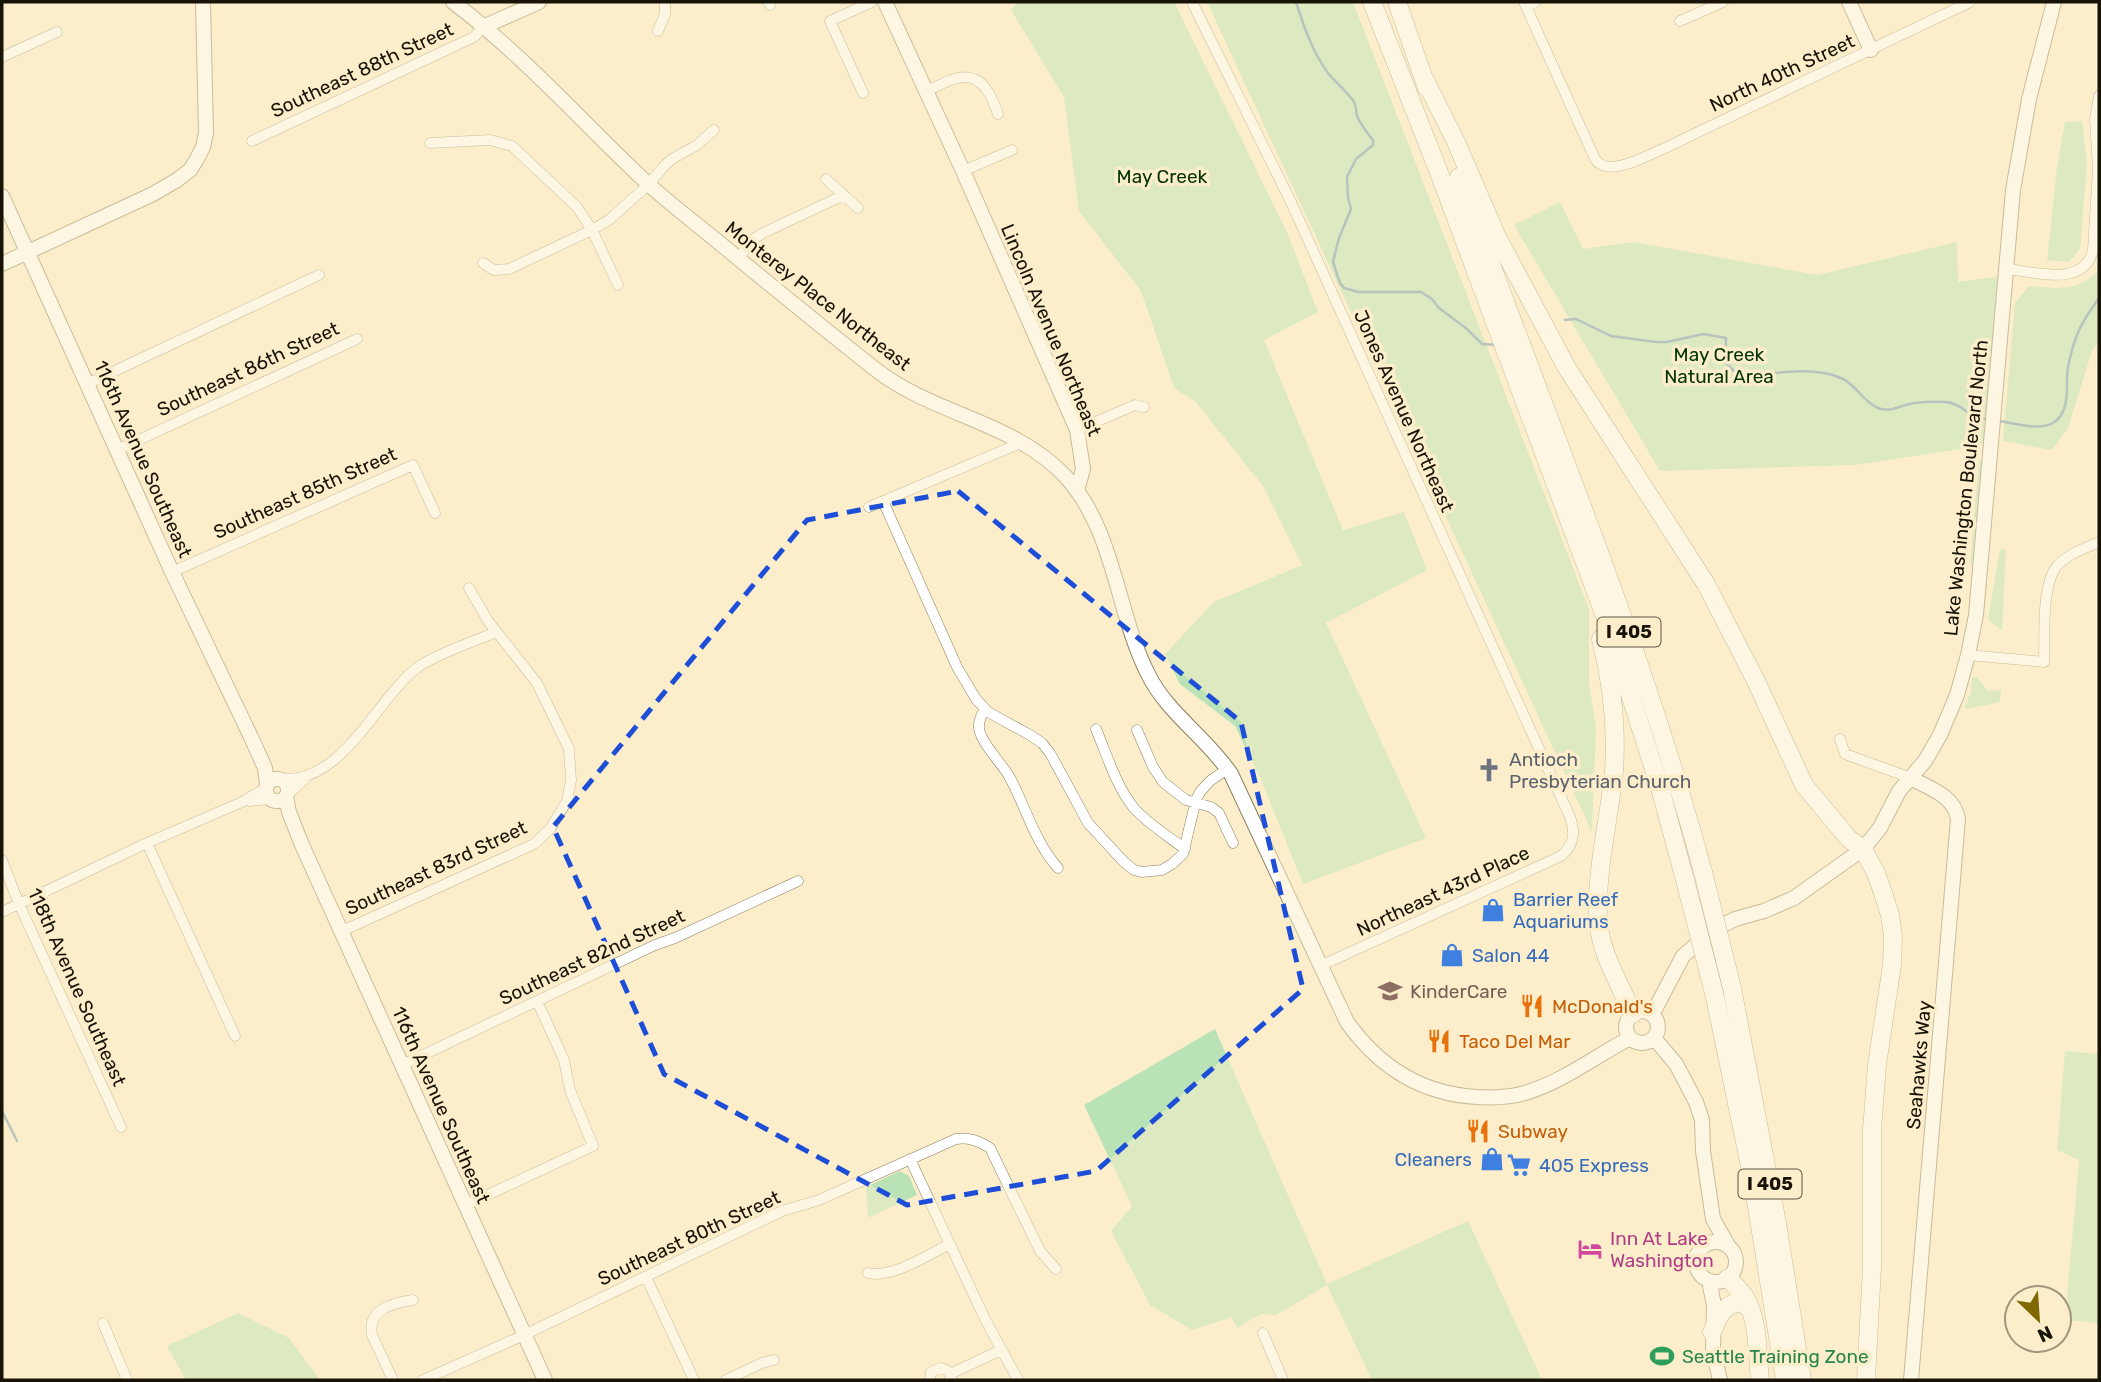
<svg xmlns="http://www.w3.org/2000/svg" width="2101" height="1382" font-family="Rubik,sans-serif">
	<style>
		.green { fill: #b9e3b6 }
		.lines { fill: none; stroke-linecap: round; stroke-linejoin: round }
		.stream { stroke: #6490af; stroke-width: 2.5 }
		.street-casing { stroke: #8b7e5e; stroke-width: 11 }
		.secondary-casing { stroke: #8b7e5e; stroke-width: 16 }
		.highway-casing { stroke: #8b7e5e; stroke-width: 19 }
		.street { stroke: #fff; stroke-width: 10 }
		.secondary { stroke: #fff; stroke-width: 14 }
		.highway { stroke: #fff; stroke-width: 18 }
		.highway-bridge-casing { stroke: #8b7e5e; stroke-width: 19; stroke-linecap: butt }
		.highway-bridge { stroke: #fff; stroke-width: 18 }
		.marked { fill: none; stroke: #1d4ed8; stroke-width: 5; stroke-dasharray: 14 9; stroke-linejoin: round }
		.labels { text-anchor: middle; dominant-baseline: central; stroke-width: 7; stroke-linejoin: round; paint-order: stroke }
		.shield { fill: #fceecb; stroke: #5c5542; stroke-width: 2 }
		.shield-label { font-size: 18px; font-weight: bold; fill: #181307 }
		.street-label { font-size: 19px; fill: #181307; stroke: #fceecb }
		.park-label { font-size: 19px; fill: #023405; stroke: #fceecb }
		.worship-label { font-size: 19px; fill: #5b616d; stroke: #fceecb; text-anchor: start }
		.shop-label { font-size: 19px; fill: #366cbe; stroke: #fceecb; text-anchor: start }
		.education-label { font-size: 19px; fill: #785e54; stroke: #fceecb; text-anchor: start }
		.food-label { font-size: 19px; fill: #c56008; stroke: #fceecb; text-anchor: start }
		.hotel-label { font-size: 19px; fill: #b23c85; stroke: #fceecb; text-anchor: start }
		.leisure-label { font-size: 19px; fill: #27864d; stroke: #fceecb; text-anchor: start }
	</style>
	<rect width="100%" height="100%" fill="#fceecb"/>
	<path class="green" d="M1018,2h156l112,228 32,82 -54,28 79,190 61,-18 23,58 -101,53 100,215 -123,46 -41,-102 -27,-56 -55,-42 -15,-30 49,-52 88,-37 -39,-79 -68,-85 -21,-13 -33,-97 -62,-80 -15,-114 -53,-87z
		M1207,2h146l236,607v73l7,47 -4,103z
		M2082,121l5,43 -7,85 -11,13 -22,-2 10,-93 8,-45z
		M1560,202l23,47 51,-7 183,33 140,-33 1,40 43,-6 -15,166 -12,5 -119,18 -195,6 -146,-246z
		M2099,270v71l-7,10 -24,77 -16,22 -49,-9 12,-138 14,-17c29,2 48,7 70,-16z
		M1979,460l4,3 -11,102h-2z
		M2000,549l6,1 -4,81 -14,-12z
		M1976,676l12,15 13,-1 -1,12 -34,7 -1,-3 6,-14 1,-14z
		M1215,1029l112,255 141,-63 74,159h-170l-45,-95 -52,31c-18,-7 -22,5 -38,12l-5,-11 -40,13 -42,-25 -39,-74 21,-25 -48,-101z
		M2065,1051l34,3v269l-34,-3 14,-160 -22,-10z
		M900,1171l9,5 8,19 -49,23 -2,-31z
		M238,1313l51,25 31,42h-134l-19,-34z"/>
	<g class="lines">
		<path class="stream" d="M1296,2c8,25 16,49 32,71 8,10 19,18 26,29 3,5 1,11 4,16 4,8 9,15 15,22v5l-17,14 -9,18 1,21 3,11 -12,29 -6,24 7,21 4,5 14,4h63l11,7 7,9 28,21 15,15 16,1
			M1565,320l11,-1 35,17 45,6h11l36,-8 23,4 -1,24 15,15c30,-3 73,-12 101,1 15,6 22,24 37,30 13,5 23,-3 36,-5 10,-1 21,-2 32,-1 16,1 22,16 43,18
			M1999,421c16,2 39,10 54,2 19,-12 12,-38 15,-56 2,-10 5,-22 9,-32 5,-14 14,-25 22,-37
			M2,1111l15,30"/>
		<g class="street-casing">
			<path id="street" d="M768,2l2,3
				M1192,2l98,198 280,617c6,16 4,28 -9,39l-241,110
				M1524,2l71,157c13,20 53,-4 70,-11l305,-146
				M1526,6l10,-4
				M1680,21l43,-19
				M658,31l7,-17v-12
				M2,57l55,-25
				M927,91c19,-9 43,-25 59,-2 6,7 9,17 12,25
				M863,93l-33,-72 42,-19
				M252,141l222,-104 9,-10
				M430,143l60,-3 22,6 65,61 15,23 26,55
				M963,171l49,-21
				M826,179l32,29
				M738,259l14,-19 11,-7 81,-38
				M483,263l11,7 15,-1 83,-39 17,-10 40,-36 15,-18 8,-7 25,-14 17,-15
				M2007,269c29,3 77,19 86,-19l5,-81 -3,-50 4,-23
				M87,384l232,-109
				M1077,430l58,-25 9,2
				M117,450l240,-111
				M883,501l74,166 19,32 12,13 42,23 12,8 8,10 38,70 36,39 10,8 8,2 20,-2 10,-6 11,-10 13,-54 4,-8 10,-11 17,-12
				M869,507l154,-65
				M172,572l241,-107 22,48
				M1968,655l76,7c1,-26 -3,-76 13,-96 11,-12 28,-18 42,-24
				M985,709c-5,8 -9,17 -4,26 5,13 20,28 28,41 17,31 25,65 49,92
				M1096,729c11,26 20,57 38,79 14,16 34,28 51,41
				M1137,730l16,37 10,15 23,18 25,7 8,6 14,30
				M1840,739l5,15 66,24
				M281,779c62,5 95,-80 137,-112 20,-14 55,-25 78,-35
				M288,794l18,-16
				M249,801l21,-2
				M147,843l88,193
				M2,860l17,44 102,223
				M2,912l145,-69 95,-41 24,-14
				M342,931l192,-87 16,-15 17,-28 4,-21 -2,-31 -32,-66 -49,-62 -19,-33
				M402,1065l253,-120 20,-7 123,-57
				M910,1159l75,160 33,61
				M466,1205l127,-59 -23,-56 -6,-30 -27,-59
				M868,1273c24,6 61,-19 82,-29
				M646,1277l48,103
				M103,1323l24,57
				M1263,1333l20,47
				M950,1374l51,-24
				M393,1380l-21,-45c-5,-26 21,-32 41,-35
				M423,1380l101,-45 258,-124 37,-11 137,-61c13,-2 23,2 34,9l50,103 16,18
				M726,1380l36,-17 12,-3
				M930,1380l1,-8 10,-4 7,3 3,7"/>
		</g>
		<g class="secondary-casing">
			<path id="secondary" d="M453,2c70,53 130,121 194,181 22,20 47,39 70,58 52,43 105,86 158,128 58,46 139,52 191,108 49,54 50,134 82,197 19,39 59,64 83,100l116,248c32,45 75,72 130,75 16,1 32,1 48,-4 37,-11 71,-37 105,-55
				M885,2l78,169 114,259 6,39 -6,22
				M1849,2l22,48
				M483,27l56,-25
				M2,196l170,376 79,165 14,31 2,16
				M2,264l151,-70 24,-14 13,-10 7,-11 6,-12 3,-14 -3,-131
				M266 790a11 11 0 1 1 22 0a11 11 0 1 1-22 0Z
				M286,797l3,15 13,33 243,535
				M1626 1027a16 16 0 1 1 32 0a16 16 0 1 1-32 0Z
				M1652,1015l31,-59 29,-25 23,-12 29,-8 30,-13 69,-49 17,-21 19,-37 26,-30 15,-26 17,-40 11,-40 8,-40 37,-425 16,-91 25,-97
				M1654,1038l22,26 20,38 6,18 1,31 10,68 16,28
				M1696 1262a20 20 0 1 1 40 0a20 20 0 1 1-40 0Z
				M1709,1281l5,24 -1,45 7,30
				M1911,1380l47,-561c-4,-24 -28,-30 -47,-41"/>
		</g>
		<g class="highway-casing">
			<path id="highway" d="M1372,2l66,168 167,446 55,172 25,92
				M1397,2l30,86
				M1424,78l32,64 41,95 70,131 139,216 50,97 48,104 45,54 14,10 13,24 7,20 7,22 3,21 -1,29 -15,100 -5,65v137l-6,113
				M1459,177c83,231 180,458 244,695
				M1601,639c11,44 16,87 13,132 -5,49 -18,99 -16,148 2,34 22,65 35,95
				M1732,988l45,235 25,157
				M1715,997l37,179 33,204
				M1728,1278c6,7 14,13 18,21 13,23 11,56 14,81
				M1712,1332c7,-16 11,-28 29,-30l9,7"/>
		</g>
		<use href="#street" class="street"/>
		<use href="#secondary" class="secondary"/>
		<use href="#highway" class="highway"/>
		<g class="highway-bridge-casing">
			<path id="highway-bridge" d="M1703,872l29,116
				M1685,880l30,117"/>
		</g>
		<use href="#highway-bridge" class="highway-bridge"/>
	</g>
	<path d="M0 0H2101V1382H0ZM958,491l283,231 62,267 -207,182 -189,34 -243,-131 -111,-247 254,-307z" fill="#fceecb" fill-opacity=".55" fill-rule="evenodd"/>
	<path class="marked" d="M958,491l283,231 62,267 -207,182 -189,34 -243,-131 -111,-247 254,-307z"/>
	<defs>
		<g id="church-bare" transform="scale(1.89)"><path d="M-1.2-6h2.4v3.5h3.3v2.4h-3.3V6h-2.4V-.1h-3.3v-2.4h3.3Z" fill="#6b7280" stroke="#fceecb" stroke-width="2.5" paint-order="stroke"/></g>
		<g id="shop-bare" transform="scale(1.89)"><path d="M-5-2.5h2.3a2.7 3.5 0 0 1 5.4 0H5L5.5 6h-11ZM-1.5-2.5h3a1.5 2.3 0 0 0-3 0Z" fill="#3f7fe0" stroke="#fceecb" stroke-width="2.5" paint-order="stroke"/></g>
		<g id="school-bare" transform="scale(1.89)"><path d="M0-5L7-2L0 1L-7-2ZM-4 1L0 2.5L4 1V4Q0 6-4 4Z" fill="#8d6e63" stroke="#fceecb" stroke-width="2.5" paint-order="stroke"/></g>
		<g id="restaurant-bare" transform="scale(1.89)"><path d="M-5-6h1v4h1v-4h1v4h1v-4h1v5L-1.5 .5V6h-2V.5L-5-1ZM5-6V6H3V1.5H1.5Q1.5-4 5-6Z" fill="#e8710a" stroke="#fceecb" stroke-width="2.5" paint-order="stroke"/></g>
		<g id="supermarket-bare" transform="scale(1.89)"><path d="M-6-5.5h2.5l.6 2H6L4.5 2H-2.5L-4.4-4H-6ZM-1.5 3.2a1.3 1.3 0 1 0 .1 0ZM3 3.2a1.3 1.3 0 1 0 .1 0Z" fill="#3f7fe0" stroke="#fceecb" stroke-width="2.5" paint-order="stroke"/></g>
		<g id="hotel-bare" transform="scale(1.89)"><path d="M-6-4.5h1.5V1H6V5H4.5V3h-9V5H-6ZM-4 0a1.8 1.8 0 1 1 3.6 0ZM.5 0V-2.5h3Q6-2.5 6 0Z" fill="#d1479c" stroke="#fceecb" stroke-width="2.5" paint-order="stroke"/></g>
		<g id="stadium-bare" transform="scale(1.89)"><path d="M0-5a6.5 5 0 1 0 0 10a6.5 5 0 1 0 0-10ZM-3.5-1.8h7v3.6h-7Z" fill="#2e9e5b" stroke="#fceecb" stroke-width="2.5" paint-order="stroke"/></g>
	</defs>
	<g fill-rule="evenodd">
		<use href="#church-bare" x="1489" y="770"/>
		<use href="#shop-bare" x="1493" y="910"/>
		<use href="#shop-bare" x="1452" y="955"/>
		<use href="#school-bare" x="1390" y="991"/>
		<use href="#restaurant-bare" x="1532" y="1006"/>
		<use href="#restaurant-bare" x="1439" y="1041"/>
		<use href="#restaurant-bare" x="1478" y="1131"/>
		<use href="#shop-bare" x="1492" y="1159"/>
		<use href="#supermarket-bare" x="1519" y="1165"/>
		<use href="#hotel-bare" x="1590" y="1249"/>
		<use href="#stadium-bare" x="1662" y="1356"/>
	</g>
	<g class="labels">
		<g class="shield">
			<rect x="1597.5" y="617.5" width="63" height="29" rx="5"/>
			<rect x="1738.5" y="1169.5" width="63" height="29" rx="5"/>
		</g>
		<g class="shield-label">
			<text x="1629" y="632">I 405</text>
			<text x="1770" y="1184">I 405</text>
		</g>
		<g class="street-label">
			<text transform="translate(362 70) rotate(-25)">Southeast 88th Street</text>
			<text transform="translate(1782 73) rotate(-25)">North 40th Street</text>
			<text transform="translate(818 296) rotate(38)">Monterey Place Northeast</text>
			<text transform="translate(1051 330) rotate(67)">Lincoln Avenue Northeast</text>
			<text transform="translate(248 369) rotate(-25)">Southeast 86th Street</text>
			<text transform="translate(1404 411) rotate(66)">Jones Avenue Northeast</text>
			<text transform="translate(143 459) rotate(66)">116th Avenue Southeast</text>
			<text transform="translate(1966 488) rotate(-84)">Lake Washington Boulevard North</text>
			<text transform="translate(305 493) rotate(-24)">Southeast 85th Street</text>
			<text transform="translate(436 868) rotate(-25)">Southeast 83rd Street</text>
			<text transform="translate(1443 891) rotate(-25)">Northeast 43rd Place</text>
			<text transform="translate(592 957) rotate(-25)">Southeast 82nd Street</text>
			<text transform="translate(77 987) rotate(66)">118th Avenue Southeast</text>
			<text transform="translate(1919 1065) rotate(-85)">Seahawks Way</text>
			<text transform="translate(441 1105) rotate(66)">116th Avenue Southeast</text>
			<text transform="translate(689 1238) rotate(-25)">Southeast 80th Street</text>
		</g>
		<g class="park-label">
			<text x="1162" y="176">May Creek</text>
			<text x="1719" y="354">May Creek<tspan x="1719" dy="22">Natural Area</tspan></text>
		</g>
		<g class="worship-label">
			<text x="1509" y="759">Antioch<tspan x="1509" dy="22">Presbyterian Church</tspan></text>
		</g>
		<g class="shop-label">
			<text x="1513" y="899">Barrier Reef<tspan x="1513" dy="22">Aquariums</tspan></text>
			<text x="1472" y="955">Salon 44</text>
			<text x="1472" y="1159" text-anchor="end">Cleaners</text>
			<text x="1539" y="1165">405 Express</text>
		</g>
		<g class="education-label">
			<text x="1410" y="991">KinderCare</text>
		</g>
		<g class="food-label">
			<text x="1552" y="1006">McDonald's</text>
			<text x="1459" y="1041">Taco Del Mar</text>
			<text x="1498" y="1131">Subway</text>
		</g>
		<g class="hotel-label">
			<text x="1610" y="1238">Inn At Lake<tspan x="1610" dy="22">Washington</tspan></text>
		</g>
		<g class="leisure-label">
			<text x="1682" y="1356">Seattle Training Zone</text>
		</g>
	</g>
	<rect width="2101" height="1382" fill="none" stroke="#181307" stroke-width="7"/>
	<g transform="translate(2038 1319) rotate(155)"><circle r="33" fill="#fceecb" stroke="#a1967d" stroke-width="2"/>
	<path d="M0-5L12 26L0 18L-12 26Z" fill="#7f6800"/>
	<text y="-10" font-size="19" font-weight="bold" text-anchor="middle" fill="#181307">N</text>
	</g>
</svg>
